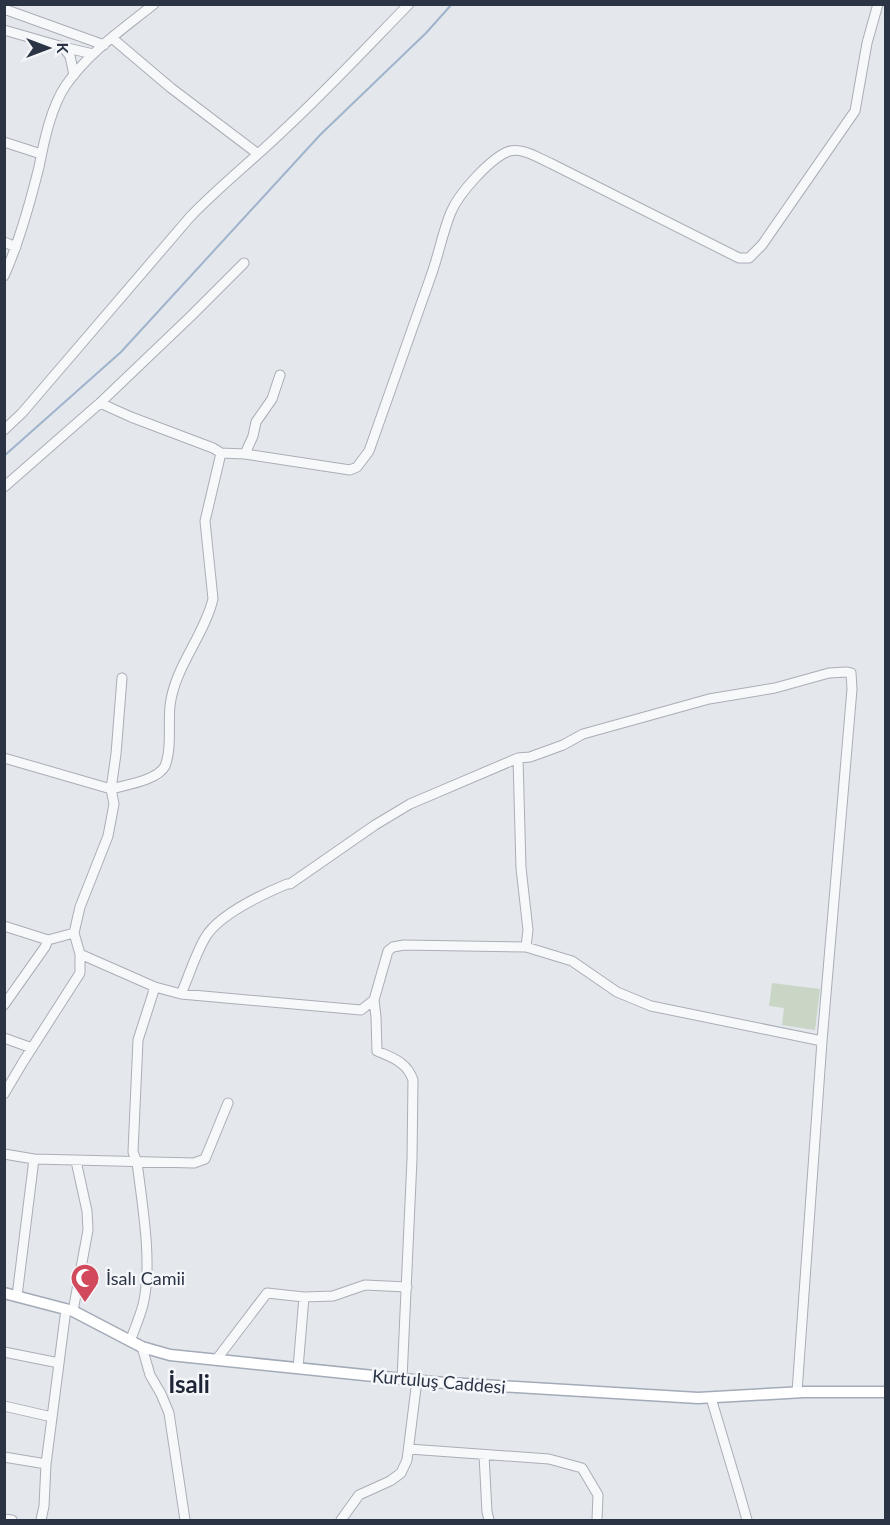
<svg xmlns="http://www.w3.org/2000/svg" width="890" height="1525" font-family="Lato,sans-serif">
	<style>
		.pitch { fill: #c9d6c5 }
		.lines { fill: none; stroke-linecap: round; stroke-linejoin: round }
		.stream { stroke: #9fb4cc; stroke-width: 2 }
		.minor-casing { stroke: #a9aeb7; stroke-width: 11 }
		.major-casing { stroke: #a3abb8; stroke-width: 13 }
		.minor { stroke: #f7f8fa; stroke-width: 9 }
		.major { stroke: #fff; stroke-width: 10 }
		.labels { text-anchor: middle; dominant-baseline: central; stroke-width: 5; stroke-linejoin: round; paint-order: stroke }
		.poi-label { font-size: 18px; fill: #2b3445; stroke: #f4f6f9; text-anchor: start }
		.street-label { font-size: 18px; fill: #2b3445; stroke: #f4f6f9 }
		.district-label { font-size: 24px; font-weight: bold; fill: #1d2536; stroke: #f4f6f9 }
	</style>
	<rect width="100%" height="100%" fill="#e4e7ec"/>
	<path class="pitch" d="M772,983l48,6 -5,41 -33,-5 2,-17 -15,-2z"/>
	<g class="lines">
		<path class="stream" d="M4,456l117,-104 199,-217 106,-102 26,-29"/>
		<g class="minor-casing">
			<path id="minor" d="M4,9l100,36
				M4,30l59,17 7,9 4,19
				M112,38l59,50 87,66
				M63,47l30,7
				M4,142l37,12
				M4,242l12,5
				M4,276c15,-33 26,-73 35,-109 5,-26 12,-60 27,-82 23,-33 57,-56 88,-81
				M100,403l31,14 82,31 8,5 24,1 105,16 7,-3 12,-16c21,-59 42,-118 63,-178 7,-20 11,-42 19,-61 8,-19 38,-52 56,-60 14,-6 31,6 43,11l189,95h10l13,-13 93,-134 12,-68 11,-39
				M4,430l18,-17 168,-196c30,-31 64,-58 95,-88 43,-40 83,-83 124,-125
				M245,454l8,-18 3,-14 16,-23 8,-24
				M4,487l96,-84 90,-86 54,-54
				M122,678l-6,76 -5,35c15,-4 47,-9 54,-23 7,-17 3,-42 5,-60 4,-38 34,-70 43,-107l-8,-78 16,-68
				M4,758l107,31 3,15 -6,32 -28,71 -6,26 6,21v19l-57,89 -19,32
				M518,758l3,110 7,62 -2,17
				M4,926l44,14 26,-7
				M80,954l75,33 26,7 180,16 13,-10
				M181,994c8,-18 14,-39 24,-56 13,-23 58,-44 82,-54h3l85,-59 35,-21 108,-46 12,-1 33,-12 20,-11 126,-35 66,-11 54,-15 17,-1 5,1 1,16 -30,352 -25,351
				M4,1005l41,-58 3,-7
				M4,1038l28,10
				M4,1154l30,5 160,4 11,-4 23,-56
				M17,1296l17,-137
				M73,1311l15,-81 -1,-19 -11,-50
				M131,1339c4,-11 9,-23 12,-34 10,-42 -1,-101 -6,-143l-4,-10 5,-112 17,-53
				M142,1347l8,28 11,19 8,19 16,107
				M4,1352l55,11
				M216,1360l51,-67 37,4 29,-1 32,-11 42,2
				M298,1368l6,-71
				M402,1379l10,-220 1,-79c-6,-18 -20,-22 -36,-29l-1,-34 -2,-17 14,-49 5,-4 11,-2 122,2 46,14 45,31 34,14 171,35
				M711,1398l29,97 7,25
				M4,1406l48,11
				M409,1449l140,10 33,9 16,27 -1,25
				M484,1455l3,57 2,8
				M4,1457l42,7
				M4,1519l8,1
				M41,1520l3,-14 2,-42 20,-155
				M341,1520l18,-25 31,-14 11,-8 6,-13 10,-80"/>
		</g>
		<g class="major-casing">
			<path id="major" d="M4,1293l69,18 69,36 28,8 262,27 266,16 106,-6h82"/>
		</g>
		<use href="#minor" class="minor"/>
		<use href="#major" class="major"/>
	</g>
	<defs>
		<g id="mosque-pin" transform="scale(1.5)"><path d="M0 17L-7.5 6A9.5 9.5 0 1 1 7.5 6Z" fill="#d1495b" stroke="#f4f6f9"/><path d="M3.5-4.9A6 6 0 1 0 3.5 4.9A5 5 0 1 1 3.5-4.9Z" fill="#fff"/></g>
	</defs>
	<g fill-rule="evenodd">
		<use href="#mosque-pin" x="85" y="1278"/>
	</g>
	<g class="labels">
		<g class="poi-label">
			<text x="106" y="1278">İsalı Camii</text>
		</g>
		<g class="street-label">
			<text transform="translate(439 1381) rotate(5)">Kurtuluş Caddesi</text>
		</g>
		<g class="district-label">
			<text x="189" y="1383">İsali</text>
		</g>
	</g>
	<rect width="890" height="1525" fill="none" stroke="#2b3445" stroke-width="12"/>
	<g transform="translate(48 48) rotate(90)" stroke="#f4f6f9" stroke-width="4.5" paint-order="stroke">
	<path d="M0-4.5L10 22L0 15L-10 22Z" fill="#2b3445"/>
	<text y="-9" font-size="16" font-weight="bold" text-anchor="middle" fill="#2b3445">K</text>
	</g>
</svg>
